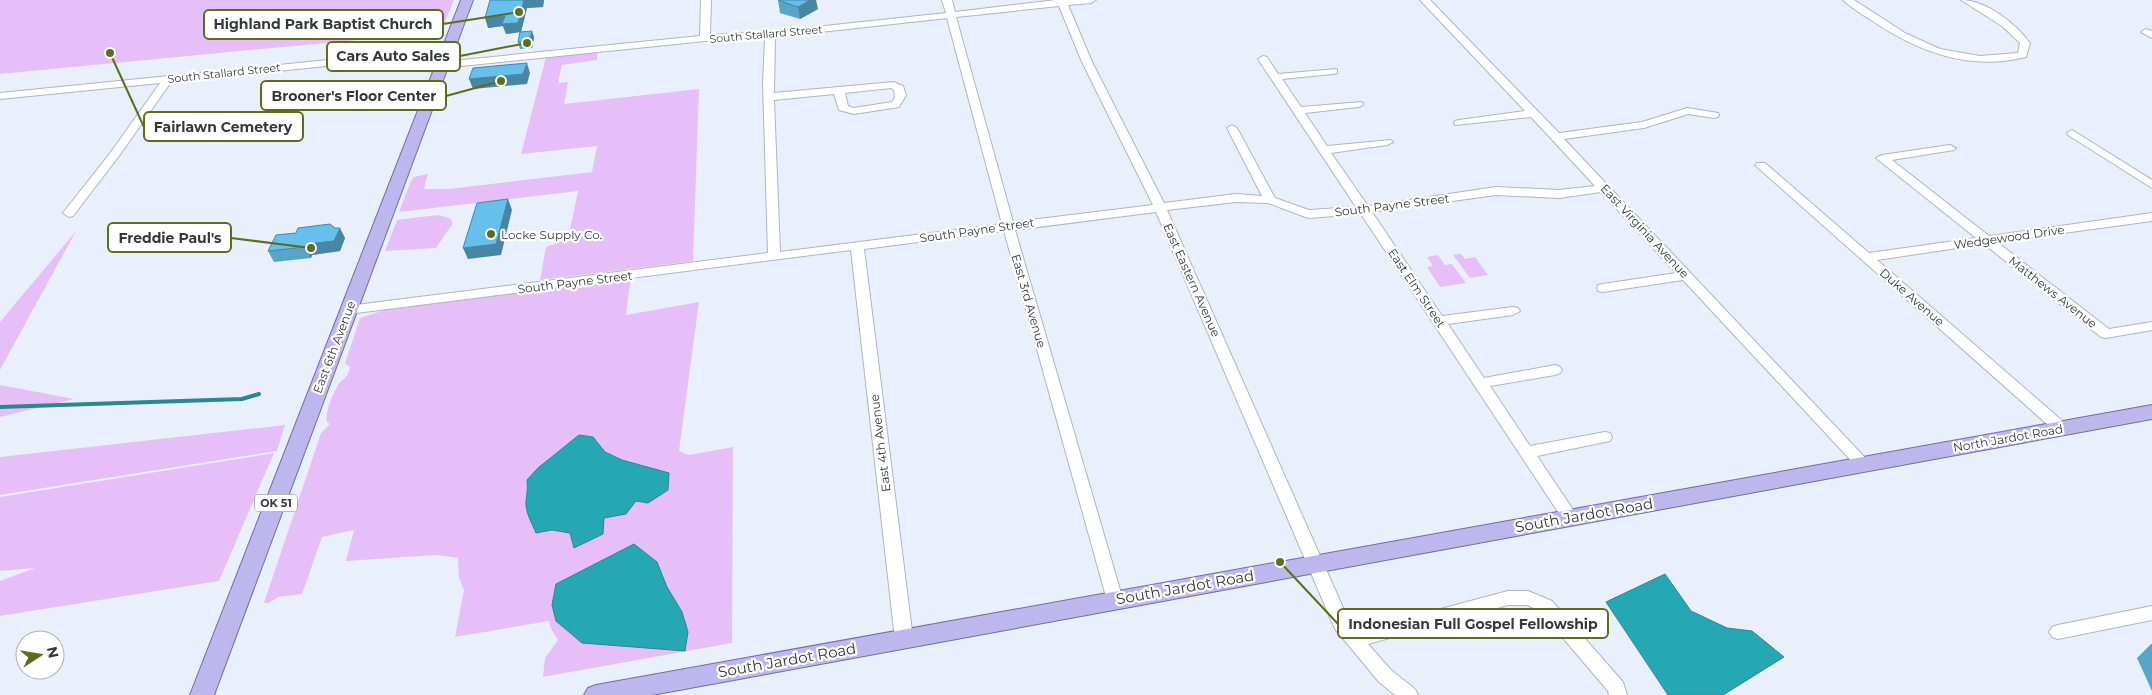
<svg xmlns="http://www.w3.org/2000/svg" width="2152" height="695" font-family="Montserrat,sans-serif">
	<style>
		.green { fill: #e6bff8 }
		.water { fill: #25a8b3; stroke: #2a868f }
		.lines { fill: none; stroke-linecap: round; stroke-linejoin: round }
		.stream { stroke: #2a868f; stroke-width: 4 }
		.minor-casing { stroke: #aeb5c0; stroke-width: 2 }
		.major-casing { stroke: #706ba8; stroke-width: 2 }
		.minor { fill: #fff; fill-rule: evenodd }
		.major { fill: #bdb7ee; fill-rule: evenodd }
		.wall { fill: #58a5ca }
		.shaded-wall { fill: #4786a4 }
		.building { fill: #66c0eb; stroke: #4786a4 }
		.poi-dot { fill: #5d6e1b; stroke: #fff; stroke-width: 2 }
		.labels { text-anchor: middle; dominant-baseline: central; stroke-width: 4.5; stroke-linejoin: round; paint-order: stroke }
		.far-street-label { font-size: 11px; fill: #34373b; stroke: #fff }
		.shield { fill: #fff; stroke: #717376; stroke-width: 1 }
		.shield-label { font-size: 11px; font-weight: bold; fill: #34373b }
		.street-label { font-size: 12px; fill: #34373b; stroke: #fff }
		.poi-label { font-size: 12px; fill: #34373b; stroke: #fff; text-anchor: start }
		.near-street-label { font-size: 15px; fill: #34373b; stroke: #fff }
		.leader { fill: none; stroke: #5d6e1b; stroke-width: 2 }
		.callout-dot { fill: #5d6e1b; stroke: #fff; stroke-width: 2 }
		.callout { fill: #fff; stroke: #5d6e1b; stroke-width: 2 }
		.callout-label { font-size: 14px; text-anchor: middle; font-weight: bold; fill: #34373b }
	</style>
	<rect width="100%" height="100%" fill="#e9f0fc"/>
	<path class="green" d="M0,0h454l-13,32 -441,42z
		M597,52v8l-35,5 -4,18 10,-1 -4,22 135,-15 -6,172 -153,19 6,-33 22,-8 10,-48 -179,21 12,-31 3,-4 14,-3 -4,15h25l143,-17 5,-26 -76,8 25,-97z
		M438,215l12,3 3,5 -17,25 -51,3 12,-31z
		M76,231l-76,139v-48z
		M1461,254l4,5 10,-2 13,18 -18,3 -17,-23z
		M1438,255l7,10 7,-1 14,19 -26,4 -13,-20 6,-1 -6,-9z
		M629,279l1,3 -4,33 73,-13 -20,149 10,4 44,-8 -1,196 -189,34 2,-19 13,-18 -7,-11 -2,-8 -94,16 9,-47 -5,-12 -1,-20 -21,-3 -91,6 8,-31 -32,7 -20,57 -24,3 -9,6h-5l57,-170 9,-9 -3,-2c-2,-10 5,-26 10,-35 5,-10 10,-6 13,-20l-5,-4 15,-45 25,-8z
		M0,385l74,14 -74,18z
		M285,425l-8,26 -277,44v-38z
		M274,453l-55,128 -219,35v-35l35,-13 -35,3v-74z"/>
	<path class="water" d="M579,435l14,2 12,15 17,8 47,13 -1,17 -20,13 -12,-2 -10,13 -22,4 -1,16 -29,14 -4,-15 -18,-3 -16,3c-4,-10 -11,-21 -10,-32 1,-8 2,-13 1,-21l11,-12z
		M634,544l23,18 10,25 15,25 6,20 -3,19 -103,-8 -26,-22 -4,-16 4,-21z
		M1665,574l26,37 36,17 25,3 32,26 -61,38h-55l-62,-93z"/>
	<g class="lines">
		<path class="stream" d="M0,407l242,-8 17,-5"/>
		<g class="minor-casing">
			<path id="minor" d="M701,0h10l-1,35 68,-4 168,-18 -4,-13h10l3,12 101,-12h40l-5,3 -23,2 24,57 72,141 72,-9 26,2 -35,-68 5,-3 5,3 38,70 34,12 47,-3 -98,-148 5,-3 4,1 11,17 59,-5v4l-4,1 -51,5 19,28 61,-5 1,2 -1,2 -4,1 -53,6 22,33 64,-6 2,2 -6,3 -56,8 37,53 128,-19 63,3 36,-4 -64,-69 -76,8 -1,-2 1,-2 4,-1 66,-9 -105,-111h10l129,133 83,-11 45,-14 31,5 1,2 -1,2 -4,1 -26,-4 -44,14 -80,11 307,325 -3,4 -5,2 -5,-2 -175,-188 -80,12 -5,-1 -1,-3 1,-3 5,-1 73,-11 -75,-81 -42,6 -63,-3 -124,17 70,104 71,-9 5,1 2,3 -7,4 -65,9 36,54 71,-13 5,2 2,3 -2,3 -5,2 -65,11 40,60 75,-14 5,1 2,4 -2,4 -73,15 41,61 -2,4 -6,2 -6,-2 -203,-307 -53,4 -40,-15 -32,-1 -69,8 181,409 10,12 150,-40h20l24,10 71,81 4,13h-18l-1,-4 -68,-80 -13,-6h-19l-140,39 23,26 24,19 3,6h-23l-16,-13 -44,-53 -179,-417 -141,18 108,370 -2,5 -6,2 -6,-2 -2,-5 -103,-369 -140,18 49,390 -3,5 -6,2 -6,-2 -3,-5 -44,-389 -503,64 -7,-4 7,-4 420,-53 -5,-170 2,-45 -60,3 -263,27 -5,-3 5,-3 258,-26zM1059,6l23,56 71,143 -140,17 -57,-205zM947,18l55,206 -222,28 -6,-152 60,-6 5,16 15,4 45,-7 7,-12 -3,-9 -10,-4 -119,11 1,-56zM891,88l3,2 1,8 -3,4 -38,6 -6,-2 -3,-13z
				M1843,0h11l51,33 35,16 40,7 38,-3 2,-10 -18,-17 -41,-26c25,0 54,23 69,43l-4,14c-57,14 -108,-5 -155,-37 -9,-6 -20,-12 -28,-20z
				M2146,29l6,2v7l-11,-6z
				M447,48l5,3 -1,2 -280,29 -52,74 -46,60 -4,1 -6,-4 48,-61 49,-69 -160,16v-6z
				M2072,130l80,50v8l-84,-53 -1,-2z
				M1950,145l6,3 -2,2 -62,10 97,76 163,-23v8l-155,21 112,87 43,-7v8l-46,8 -5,-1 -117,-93 -107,16 190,165 2,4 -2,4 -5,1 -5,-1 -302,-268 2,-2h8l104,90 107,-15 -100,-80 6,-3z
				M2152,606v14l-94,19 -6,-2 -3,-5 3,-5 6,-2z"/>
		</g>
		<g class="major-casing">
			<path id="major" d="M461,0h12l-259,695h-24z
				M2152,405v14l-1500,276h-68l4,-7 8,-3z"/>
		</g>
		<use href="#minor" class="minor"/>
		<use href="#major" class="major"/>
	</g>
	<path class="wall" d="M490,0h54l-1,7 -16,1 -6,24 13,5 -2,11 -12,1 -2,-7 2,-10 -14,2 -3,-8 -15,2z
		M778,0l40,9 -18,10 -20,-6z
		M335,228l10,10 -5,13 -28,4 -1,3 -37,4 -6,-11 28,-18z
		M2151,644h1v47l-15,-33z"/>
	<path class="shaded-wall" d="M524,0h20l-1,7 -16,1 -6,24 -15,2 -3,-8 -15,2 -3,-10 20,-2z
		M810,0h6l2,9 -18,10 -2,-12z
		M532,31l2,6 -2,11 -3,-7z
		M527,63l3,10 -3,11 -54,5 -4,-10z
		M508,199l4,11 -11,45 -33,4 -5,-11z
		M340,228l5,10 -5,13 -28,4 -1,3 -6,-11 2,-3z"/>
	<path class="building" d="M490,0h34l-6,23 -16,1 3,-8 -20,2z
		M778,0h32l-12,7z
		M532,31l-3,10 -11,1 2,-10z
		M527,63l-4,11 -54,5 4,-11z
		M508,199l-12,45 -33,4 14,-45z
		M330,224l5,4h5l-6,13 -27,3 -2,3 -37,4 8,-16 20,-2 2,-5z"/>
	<circle class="poi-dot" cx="491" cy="234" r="5"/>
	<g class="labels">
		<g class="far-street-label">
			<text transform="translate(766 34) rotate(-5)">South Stallard Street</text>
			<text transform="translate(224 73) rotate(-6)">South Stallard Street</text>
		</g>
		<rect class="shield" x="255" y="494.5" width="42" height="17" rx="4"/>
		<g class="shield-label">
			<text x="276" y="503">OK 51</text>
		</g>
		<g class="street-label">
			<text transform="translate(1392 205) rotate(-7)">South Payne Street</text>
			<text transform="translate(977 230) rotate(-8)">South Payne Street</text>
			<text transform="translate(1645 231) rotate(47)">East Virginia Avenue</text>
			<text transform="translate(2009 237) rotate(-8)">Wedgewood Drive</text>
			<text transform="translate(1192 280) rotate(66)">East Eastern Avenue</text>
			<text transform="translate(575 282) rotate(-7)">South Payne Street</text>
			<text transform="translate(1417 288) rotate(56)">East Elm Street</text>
			<text transform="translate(2053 292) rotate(38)">Matthews Avenue</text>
			<text transform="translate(1912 297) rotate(41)">Duke Avenue</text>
			<text transform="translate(1029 301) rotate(74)">East 3rd Avenue</text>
			<text transform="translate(334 347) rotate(-69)">East 6th Avenue</text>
			<text transform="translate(2008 438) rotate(-10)">North Jardot Road</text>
			<text transform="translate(880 443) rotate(-97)">East 4th Avenue</text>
		</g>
		<g class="poi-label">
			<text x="501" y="234">Locke Supply Co.</text>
		</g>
		<g class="near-street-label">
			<text transform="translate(1584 515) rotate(-10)">South Jardot Road</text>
			<text transform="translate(1185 587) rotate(-10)">South Jardot Road</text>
			<text transform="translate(787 660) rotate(-10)">South Jardot Road</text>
		</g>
	</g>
	<path class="leader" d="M519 12L443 24M527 43L460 56M501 81L446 96M110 53L144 127M311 248L231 238M1280 562L1338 624"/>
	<g class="callout-dot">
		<circle cx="519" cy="12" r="5"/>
		<circle cx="527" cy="43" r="5"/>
		<circle cx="501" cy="81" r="5"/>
		<circle cx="110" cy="53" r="5"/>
		<circle cx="311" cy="248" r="5"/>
		<circle cx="1280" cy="562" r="5"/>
	</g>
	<g class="callout">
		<rect x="204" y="10" width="239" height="29" rx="5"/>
		<rect x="327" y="42" width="133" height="29" rx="5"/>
		<rect x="261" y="81" width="185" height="29" rx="5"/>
		<rect x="144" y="112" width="159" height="29" rx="5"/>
		<rect x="108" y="223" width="123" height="29" rx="5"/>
		<rect x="1338" y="609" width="270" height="29" rx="5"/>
	</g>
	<g class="callout-label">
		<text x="323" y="29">Highland Park Baptist Church</text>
		<text x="393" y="61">Cars Auto Sales</text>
		<text x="354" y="101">Brooner's Floor Center</text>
		<text x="223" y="132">Fairlawn Cemetery</text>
		<text x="170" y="243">Freddie Paul's</text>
		<text x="1473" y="629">Indonesian Full Gospel Fellowship</text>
	</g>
	<g transform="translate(40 655) rotate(78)"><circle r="24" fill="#ffffff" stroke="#aeafb1"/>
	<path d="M0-4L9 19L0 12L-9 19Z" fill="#5d6e1b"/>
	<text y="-8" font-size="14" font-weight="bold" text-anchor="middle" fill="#34373b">N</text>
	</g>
</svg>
